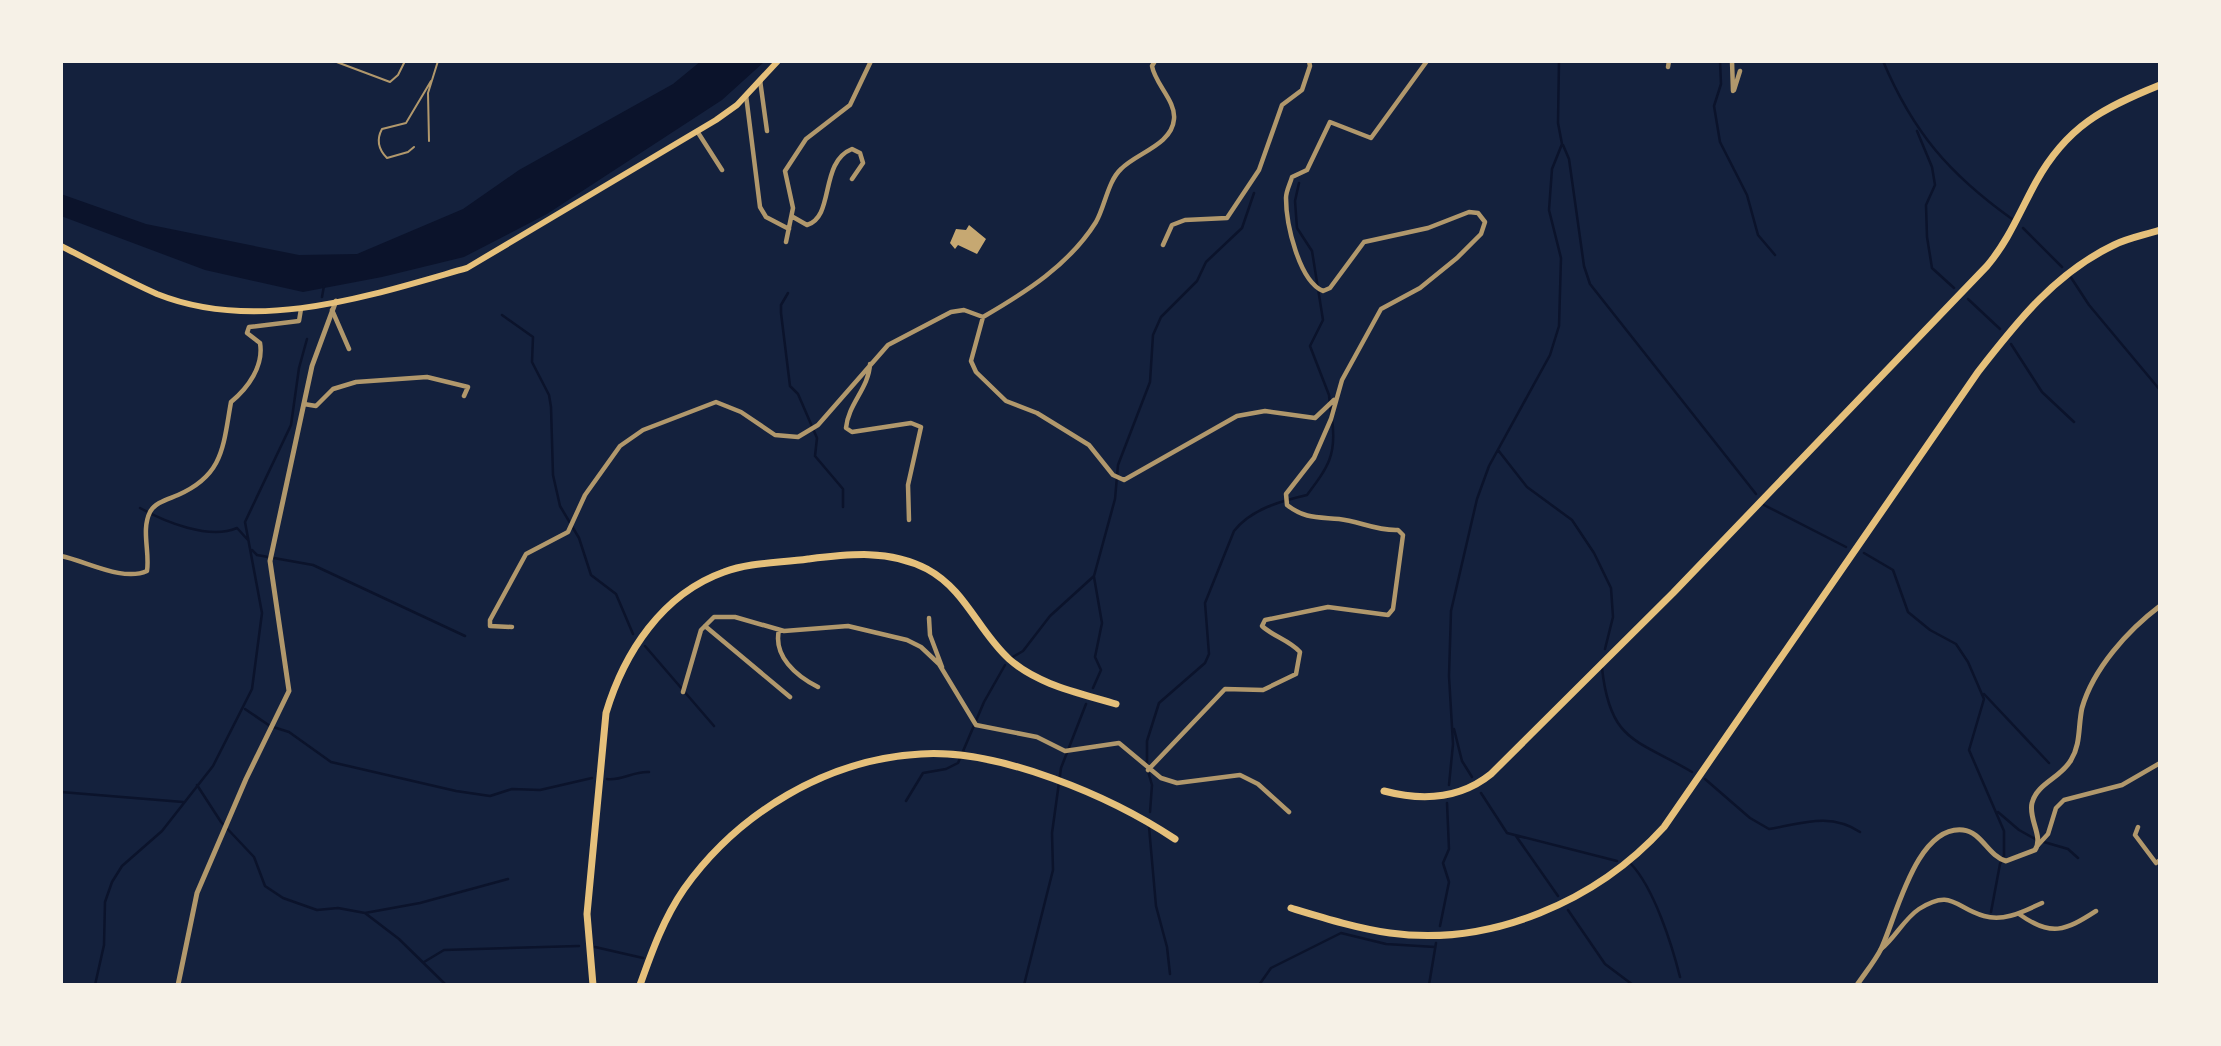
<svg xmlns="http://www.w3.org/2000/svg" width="2221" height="1046" font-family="'Sofia Sans Condensed',sans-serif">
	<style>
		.water { fill: #0b132b }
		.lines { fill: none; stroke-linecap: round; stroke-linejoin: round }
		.stream { stroke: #0b132b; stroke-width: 2.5 }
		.building { fill: #c6a872 }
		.service { stroke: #b1986c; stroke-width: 2 }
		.minor { stroke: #b1986c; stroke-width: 4.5 }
		.tertiary { stroke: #b1986c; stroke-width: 5 }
		.secondary { stroke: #e5c07b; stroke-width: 6 }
		.motorway { stroke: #e5c07b; stroke-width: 7 }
	</style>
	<rect width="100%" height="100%" fill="#14213d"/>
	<path class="water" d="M701,61h64l-43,39 -175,114 -83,43 -82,20 -79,15 -98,-22 -144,-54v-22l85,30 153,31 58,-1 106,-45 56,-39 154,-86z"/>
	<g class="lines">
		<path class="stream" d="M1720,61l1,23 -7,22 6,36 27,53 11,40 17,20
			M1883,61c30,71 66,113 129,158
			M1917,131l15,36 3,18 -9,20 1,32 5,31 22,20
			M1563,145l6,14 15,107 6,18 166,210
			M1299,183l-4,18 2,27 15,23 11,69 -13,26 19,49 2,18
			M2023,228l39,39
			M2070,276l19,29 71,85
			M788,293l-7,12v8l9,73 8,8 19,44 -2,18 28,33v18
			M322,297l2,-11
			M1968,299l32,30
			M502,315l31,22 -1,25 17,33 2,12 2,68 7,31 19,32 12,37 25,19 17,40
			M2011,344l31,48 32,30
			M1498,450l29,37 45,33 22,33 17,35 2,29 -8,32
			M1764,505l82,42
			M140,508c25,14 69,32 97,20l11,12
			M252,550l5,5 56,10 152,71
			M1864,553l29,17 15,42 22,18 26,14 12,18 16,37 -15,51 35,81v25l-4,8 -9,48
			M645,646l69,80
			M1011,658l12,-7 27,-35 44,-40 21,-77 3,-34 32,-83 3,-47 8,-18 36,-36 9,-19 36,-34 12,-35
			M1602,668c8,75 35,71 90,104
			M1093,688l8,-18 -6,-13 7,-34 -8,-46
			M1984,694l65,69
			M245,709l25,17 19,6 42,30 125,29 34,5 22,-7 28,1 52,-12
			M1454,729l8,32 10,16
			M1147,765v-24l12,-38 46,-40 4,-9 -4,-51 29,-72c17,-22 47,-30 73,-36 21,-28 30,-40 25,-76
			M1148,771l4,14 -2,27
			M607,779c15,2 26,-8 42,-7
			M1705,779l45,39 19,11c32,-5 60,-17 91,3
			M197,785l24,37 33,35 11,29 18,12 34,12 21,-2 27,5 34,26 47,46
			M1449,785l4,-41 -4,-68 2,-65 26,-112 12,-33 61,-111 9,-29 2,-68 -12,-48 3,-41 10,-25 -4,-21 1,-62
			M61,792l122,10
			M1481,793l26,40 110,28
			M906,801l17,-28 23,-4 12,-6 26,-61 21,-37
			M1998,812l21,18 18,10
			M1149,827l7,79 11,41 3,27
			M1516,836l42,60
			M2044,842l24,7 10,9
			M1631,864c23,24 41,81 49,113
			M1568,910l37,54 28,21
			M365,913l55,-10 88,-24
			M1440,926l9,-44 -6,-19 6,-14 -2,-46
			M595,947l48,11
			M424,962l20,-12 135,-4
			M95,985l9,-40 1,-43 7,-20 10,-16 40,-35 51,-65 39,-77 10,-76 -17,-91 46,-97 8,-57 8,-29
			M1024,985l29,-115 -1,-37 9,-65 25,-64
			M1259,985l12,-17 70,-35 45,11 49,3
			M1429,985l7,-42"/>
	</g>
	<path class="building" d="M969,225l17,14 -9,15 -19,-9 -3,4 -5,-6 6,-14 10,1z"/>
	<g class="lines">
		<path class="service" d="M334,61l56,21 8,-7 7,-14
			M429,141l-1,-48 10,-32
			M414,147l-6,5 -21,6c-9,-9 -11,-18 -5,-29l24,-6 25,-42"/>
		<path class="minor" d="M1732,61l1,30
			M1668,67l1,-6
			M760,80l7,51
			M1734,90l6,-19
			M746,95l14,112 6,10 23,12
			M697,131l25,39
			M793,217l14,8c28,-8 12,-63 45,-76l8,4 3,10 -11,16
			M786,242l7,-34 -8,-37 21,-32 44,-34 21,-44
			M1163,245l9,-20 13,-5 42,-2 32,-48 23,-65 20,-15 8,-24 -1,-5
			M332,310l17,39
			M983,317l-12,44 5,11 30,29 31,12 52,32 24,30 11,5 113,-64 28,-5 50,7 19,-18
			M870,364c-1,24 -22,40 -24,64l6,4 59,-9 10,4 -13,58 1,35
			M304,404l12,2 17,-17 23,-7 71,-5 41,10 -4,9
			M61,556c25,5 62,26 86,15 3,-19 -6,-41 3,-59 5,-10 19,-13 28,-17 46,-20 45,-49 53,-93 17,-14 33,-36 29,-59l-13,-10 2,-6 50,-6 2,-12
			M929,618l1,17 12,32
			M705,626l85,71
			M512,627l-22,-1v-6l36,-66 42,-22 17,-37 35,-49 23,-16 73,-28 25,10 34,23 23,2 20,-12 70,-80 63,-33 13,-2 19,7c43,-25 86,-52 113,-95 9,-16 12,-41 25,-53 15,-16 51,-24 53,-50 2,-18 -19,-35 -22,-53l3,-5
			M779,630c-6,26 17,46 39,57
			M683,692l18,-62 13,-13h21l49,14 64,-5 59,14 14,7 18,17 37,61 61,12 28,14 54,-8 42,35 16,5 63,-8 18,9 31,28
			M1148,770l77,-81 38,1 33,-16 4,-22c-11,-12 -26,-15 -38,-26l3,-6 63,-13 60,8 5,-6 10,-74 -5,-5c-22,1 -39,-9 -59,-11 -22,-2 -34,0 -52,-14l-1,-11 28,-36 17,-39 11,-39 39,-71 39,-21 37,-30 24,-24 4,-12 -7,-9 -9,-1 -41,16 -64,14 -34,46 -7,3c-24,-10 -37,-67 -37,-93 0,-7 4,-14 6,-21l15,-7 23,-48 41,16 56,-77
			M2138,827l-3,8 21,28 4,-3
			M2038,845l10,-11 8,-26 8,-8 58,-15 38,-22
			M2019,914c32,23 46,17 77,-3
			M1881,949c14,-11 23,-30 38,-40 33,-21 36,-1 65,7 21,6 40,-5 58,-13"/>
		<path class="tertiary" d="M178,985l19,-92 49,-114 43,-88 -19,-130 42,-195 24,-65
			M1857,985c8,-12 18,-24 24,-36 15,-31 35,-124 82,-119 19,2 25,26 43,31l29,-11c9,-13 -7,-31 -3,-47 5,-20 29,-25 39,-43 10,-16 7,-34 11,-52 11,-39 46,-78 78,-102"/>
		<path class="secondary" d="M61,246c32,16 64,34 96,48 100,40 212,2 310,-26l249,-148 21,-15 41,-44"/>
		<path class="motorway" d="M1384,791c38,10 76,8 107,-17l182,-181 314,-327c22,-26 33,-55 49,-84 31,-56 67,-74 124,-97
			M1291,908c33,10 65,20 99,25 101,14 207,-32 274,-106l314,-455c39,-50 77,-99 136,-127 14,-7 31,-10 46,-15
			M593,985l-6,-71 19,-201c18,-60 56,-119 118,-141 26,-10 57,-9 84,-13 41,-5 81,-10 119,10 39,21 51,62 82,90 29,26 71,34 107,45
			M640,985c12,-34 24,-67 44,-96 54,-76 143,-130 237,-135 79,-5 189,42 254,85"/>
	</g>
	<rect width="2221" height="1046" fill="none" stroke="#f6f1e7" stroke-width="126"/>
</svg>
